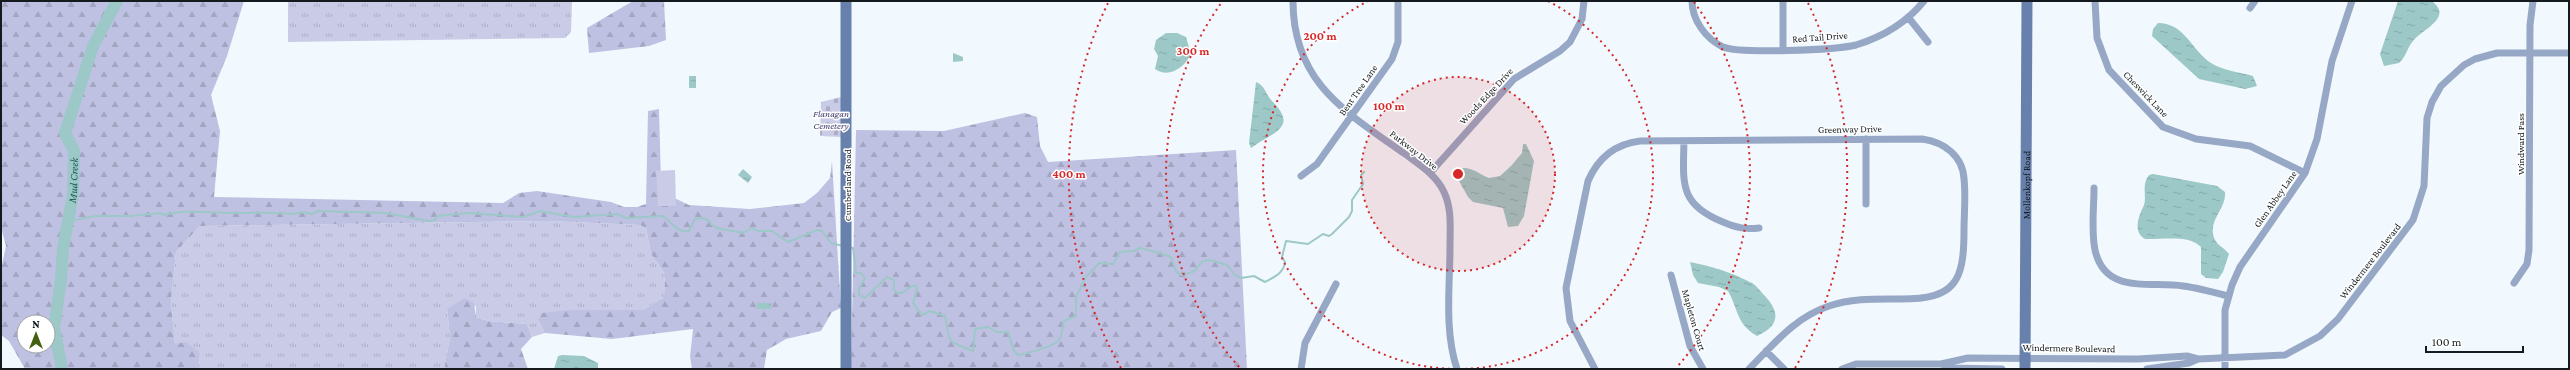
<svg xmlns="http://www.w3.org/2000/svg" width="2570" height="370" font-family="'Crimson Pro',serif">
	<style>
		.grass { fill: url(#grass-tufts) }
		.forest { fill: url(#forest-firs); fill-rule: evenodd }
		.cemetery { fill: url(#cemetery-stones) }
		.pitch { fill: #cacbe6 }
		.water { fill: url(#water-ripples) }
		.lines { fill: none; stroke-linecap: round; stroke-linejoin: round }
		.stream { stroke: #9cc8c7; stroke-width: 2 }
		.river { stroke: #9cc8c7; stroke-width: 12 }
		.street { stroke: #97a8c6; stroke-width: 7 }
		.secondary { stroke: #6881ac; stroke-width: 11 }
		.ring { fill: none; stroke: #d62828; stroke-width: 2; stroke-dasharray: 2 4 }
		.labels { text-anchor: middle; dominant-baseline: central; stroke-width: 3; stroke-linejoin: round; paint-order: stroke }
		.street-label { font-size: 10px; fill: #141a1e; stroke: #fff }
		.park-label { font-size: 10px; font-style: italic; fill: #444371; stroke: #fff }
		.water-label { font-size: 11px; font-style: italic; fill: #1a5757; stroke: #fff }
		.centre { fill: #d62828; stroke: #fff; stroke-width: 2 }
		.ring-label { font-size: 12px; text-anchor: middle; font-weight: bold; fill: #d62828; stroke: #fff; stroke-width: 3; stroke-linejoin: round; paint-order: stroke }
	</style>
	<defs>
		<pattern id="grass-tufts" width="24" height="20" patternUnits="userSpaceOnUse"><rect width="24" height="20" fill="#cacbe6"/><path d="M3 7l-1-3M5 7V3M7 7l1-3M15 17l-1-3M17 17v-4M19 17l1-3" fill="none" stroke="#adaec5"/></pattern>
		<pattern id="forest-firs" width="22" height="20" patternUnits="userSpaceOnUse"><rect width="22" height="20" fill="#bfc1e2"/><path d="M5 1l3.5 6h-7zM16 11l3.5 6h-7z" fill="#a3a5c1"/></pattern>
		<pattern id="cemetery-stones" width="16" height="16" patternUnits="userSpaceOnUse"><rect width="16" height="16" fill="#cacbe6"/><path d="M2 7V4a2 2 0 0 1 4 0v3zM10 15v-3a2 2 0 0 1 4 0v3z" fill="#adaec5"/></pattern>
		<pattern id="water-ripples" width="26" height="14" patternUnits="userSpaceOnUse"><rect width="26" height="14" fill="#9cc8c7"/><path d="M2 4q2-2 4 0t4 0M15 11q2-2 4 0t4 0" fill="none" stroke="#86abaa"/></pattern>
	</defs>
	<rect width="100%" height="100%" fill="#f2f9fe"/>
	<path class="grass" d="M288,1h284l-1,31 -6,6 -277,4z
		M547,221l93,4 6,3 5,26 14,20 -1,23 -21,13h-72l-33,10 7,13 -13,4 -5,-13 -39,-3 -12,-4v-11l-29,3 3,29 -6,31h-245l1,-16 -25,-9 -4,-43 5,-49 24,-26z"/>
	<path class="forest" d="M1,1h243l-17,55 -16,39 9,36 -6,66 289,6 16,-10 18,-2 74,11 13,5h13l9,-3 2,-93 11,-2 2,74 9,13 19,9 61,4 54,-6 13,-10 13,-15 2,-17 9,147 -9,4 -11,19 -35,8 -19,11 -3,19h-72l-2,-12 3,-28 -81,10 -67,-6 -7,-13 4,-7 29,-3h72l21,-13 1,-23 -14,-20 -5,-26 -6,-3 -93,-4 -347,5 -24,26 -5,49 4,43 11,-2 14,11 -1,16h-174l-16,-28 -8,-6v-66l5,-23 -5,-19zM24,322h24v24h-24z
		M633,1h31l2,39 -17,6 -60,7 -2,-25z
		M1025,113l12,4 3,29 8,16 188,-12 11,219h-396l5,-239 88,1z
		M465,298l9,5 2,14 12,4 39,3 5,13 -11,12 7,20h-84l6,-31 -3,-29z"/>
	<path class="cemetery" d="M841,97v40l-21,-1 1,-34z"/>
	<path class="pitch" d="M675,170l1,36h-18l-2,-35z"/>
	<path class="water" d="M2398,1l35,1c20,16 -12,28 -20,39 -6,7 -7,16 -14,22l-15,3 -4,-12z
		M2158,23c27,0 34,28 53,40 13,8 28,9 42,13l4,10 -12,3 -46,-10 -47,-43 1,-7z
		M1166,33h11l9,4 5,17c-6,13 -22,25 -36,15l3,-13 -4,-7 2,-9z
		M953,53l10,4v4l-10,1z
		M689,76h7v12h-7z
		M1256,82c9,3 10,13 16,19 27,27 1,31 -21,47l-2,-5z
		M1523,144h3l8,17 -10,55 -6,10 -10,1 -5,-19 -30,-6 -5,-5 -14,-25c12,-10 24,2 35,6l11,-2 11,-10 11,-13z
		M743,169l9,8 -4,6 -10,-8z
		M2153,174l64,12 8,6c2,17 -19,29 -10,48 3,6 10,8 14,14l-6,18 -5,7 -12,-1 -5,-4v-27c-12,-13 -40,-7 -56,-8 -13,-8 -6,-23 -1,-34 3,-9 -3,-20 5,-30z
		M1690,262c21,4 43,11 62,21 5,3 9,9 13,13 15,16 15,30 -8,40 -21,-12 -19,-28 -29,-45l-9,-4 -21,-4 -5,-8z
		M757,303h14v6h-14z
		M562,355l22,1 14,7v6h-44l4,-13z"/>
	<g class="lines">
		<path class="stream" d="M69,221l27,-5h35l29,-3 4,2c22,-6 44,-2 67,-2 20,0 41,-1 62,1l9,-2 10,2 6,-3 67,2 44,8 6,-1 2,-4 32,-3 54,4 17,-6 34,6 43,-3 9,4 37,-2c9,6 13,17 26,15l6,-12c17,-3 10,4 22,9 5,1 19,3 26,5l9,-5 6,3h14l16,11 29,-12 5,1 9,12 12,3
			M849,247l4,1 3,25h5l4,5 -6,11v6l6,3 22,-21 7,3v10l3,3h5l10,-7h4l1,3 -4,14 9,12 8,-4 15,5c7,29 -2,23 28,35l2,-22 13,-2 9,5h11l6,19 4,4c8,-1 37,-9 41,-15 4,-6 3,-13 5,-19l12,-5v-19l10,-20 13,-14 14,1 7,-12 14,-1 6,-3c11,3 21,5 31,9l5,14 4,4 13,-3 10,-11 7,-1 17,5 8,10 6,3 13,-2 11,6c9,-5 19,-9 20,-20l-3,-5 4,-16 22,3 15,-10 6,2 3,-2 17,-17 3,-6v-11l11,-16 -2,-9 3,-3"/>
		<path class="river" id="s1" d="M62,369l-8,-41 7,-48 2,-32 10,-53 1,-44 -9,-18 28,-87 24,-45"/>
		<path class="street" d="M1293,1c0,82 53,111 112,153 15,11 31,21 39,38 8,17 6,35 6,54 0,40 -6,84 7,123
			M1692,1c0,19 14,38 31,46 17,7 113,3 133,-2 26,-8 51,-23 68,-44
			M1783,1v48
			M2095,1l2,37 12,32 54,57 33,12 54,7 55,27
			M2250,8l5,-7
			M1908,17l20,25
			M1866,139v65
			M1684,141c-1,43 -5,63 39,81 12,5 22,8 36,6
			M1430,173l84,-94 46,-28 10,-9 12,-23 2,-18
			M1301,176l16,-12 75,-105 6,-17v-41
			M2094,188c0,20 -3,43 1,62 10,45 55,31 88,36 15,2 30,6 45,10
			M1671,275l19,71 13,23
			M2514,283l13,-19 2,-14 1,-225 3,-24
			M1766,351l18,18
			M1941,364l10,4 51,1
			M1301,369l4,-26 31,-59
			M1595,369l-25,-48 -4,-33 22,-107c10,-23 27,-37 52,-40l282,-2c22,3 41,17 42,40 2,17 0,35 0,52 0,51 -9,68 -63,68 -25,0 -49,-1 -72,7 -34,11 -56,39 -80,63
			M1842,369l14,-5h85l27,-6 170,1 49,-3 11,3
			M2147,369l42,-6 9,-4 87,-4 35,-19 18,-17 75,-99 11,-34 3,-68 5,-16 9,-16 23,-21 11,-6 22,-6h72
			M2225,369v-59l7,-25 8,-18 65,-94 12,-34 15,-78 20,-60"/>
		<g class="secondary">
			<path d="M846,369v-368"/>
			<path id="s2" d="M2025,369l2,-368"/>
		</g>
	</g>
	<circle cx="1458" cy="174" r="97" fill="#d62828" fill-opacity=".12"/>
	<g class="ring">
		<circle cx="1458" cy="174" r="97"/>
		<path d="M1456 369A195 195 0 0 1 1368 1M1548 1A195 195 0 0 1 1460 369"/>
		<path d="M1239 367A292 292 0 0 1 1222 2M1694 2A292 292 0 0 1 1677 367"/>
		<path d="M1121 368A389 389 0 0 1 1108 3M1808 3A389 389 0 0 1 1795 368"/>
	</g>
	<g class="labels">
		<g class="street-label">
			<text transform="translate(1820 37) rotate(-4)">Red Tail Drive</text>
			<text transform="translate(1358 90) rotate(-55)">Bent Tree Lane</text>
			<text transform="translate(2146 94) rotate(46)">Cheswick Lane</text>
			<text transform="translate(1486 96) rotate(-47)">Woods Edge Drive</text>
			<text transform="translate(1850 129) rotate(-1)">Greenway Drive</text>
			<text transform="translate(2520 144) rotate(-90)">Windward Pass</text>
			<text transform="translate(1414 150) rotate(38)">Parkway Drive</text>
			<text transform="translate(847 185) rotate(-90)">Cumberland Road</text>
			<text stroke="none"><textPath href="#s2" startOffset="184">Mollenkopf Road</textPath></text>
			<text transform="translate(2275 199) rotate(-55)">Glen Abbey Lane</text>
			<text transform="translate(2370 261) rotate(-52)">Windermere Boulevard</text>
			<text transform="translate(1694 320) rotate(74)">Mapleton Court</text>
			<text transform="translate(2069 348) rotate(1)">Windermere Boulevard</text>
		</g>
		<g class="park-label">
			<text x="831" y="113">Flanagan<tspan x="831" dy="12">Cemetery</tspan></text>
		</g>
		<g class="water-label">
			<text stroke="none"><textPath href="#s1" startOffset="191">Mud Creek</textPath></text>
		</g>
	</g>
	<circle cx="1458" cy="174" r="6" class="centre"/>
	<g class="ring-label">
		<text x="1320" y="40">200 m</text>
		<text x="1193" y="55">300 m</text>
		<text x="1389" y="110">100 m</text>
		<text x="1069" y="178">400 m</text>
	</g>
	<rect width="2570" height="370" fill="none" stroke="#141a1e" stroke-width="4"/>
	<g transform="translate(36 334)"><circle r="19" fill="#ffffff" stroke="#a1a3a5"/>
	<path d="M0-3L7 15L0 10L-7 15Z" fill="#436011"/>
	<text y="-6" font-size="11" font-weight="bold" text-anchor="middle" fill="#141a1e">N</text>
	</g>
	<path d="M2426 346v6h97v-6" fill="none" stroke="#141a1e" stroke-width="2"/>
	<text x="2432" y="346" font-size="12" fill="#141a1e" stroke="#ffffff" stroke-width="3" paint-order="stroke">100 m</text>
</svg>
